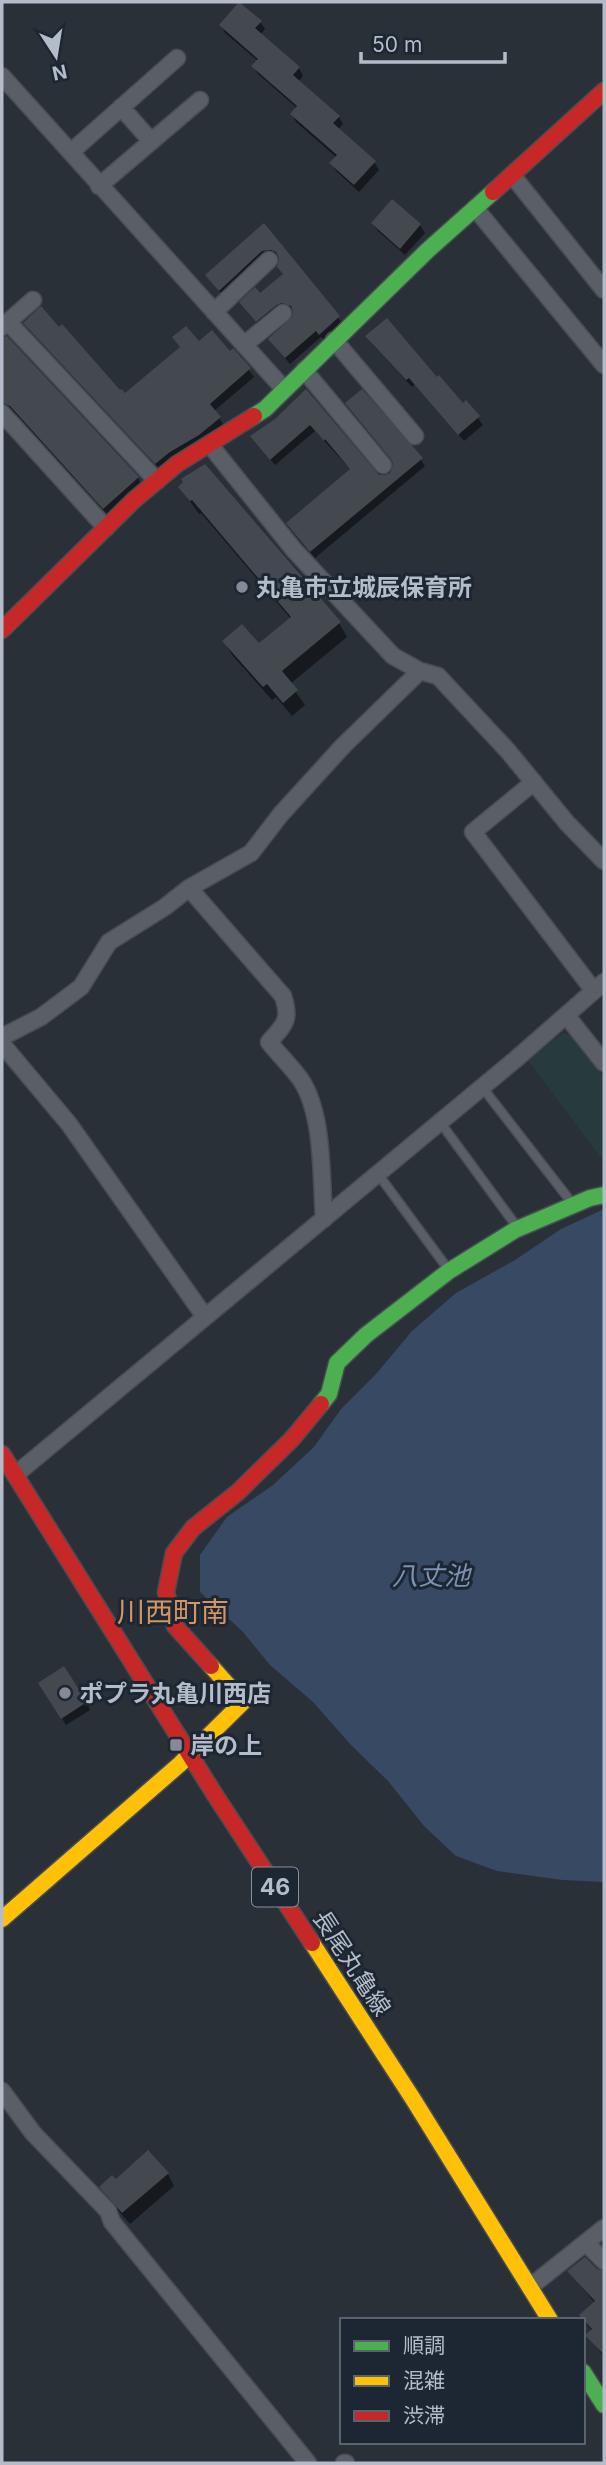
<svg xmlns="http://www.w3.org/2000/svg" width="606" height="2465" font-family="Inter,'Noto Sans JP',sans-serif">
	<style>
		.green { fill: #273a3e }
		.water { fill: #384963 }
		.shadow { fill: #0007 }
		.building { fill: #444950 }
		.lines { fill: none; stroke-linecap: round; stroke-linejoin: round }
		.lane-casing { stroke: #484c53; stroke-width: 11 }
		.street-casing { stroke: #484c53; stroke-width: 19 }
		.fast-casing { stroke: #484c53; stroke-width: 19 }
		.slow-casing { stroke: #484c53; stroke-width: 19 }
		.jam-casing { stroke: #484c53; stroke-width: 19 }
		.lane { stroke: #5a5e66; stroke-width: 8 }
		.street { stroke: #5a5e66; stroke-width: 16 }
		.fast { stroke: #4caf50; stroke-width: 16 }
		.slow { stroke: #ffc107; stroke-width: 16 }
		.jam { stroke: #c62828; stroke-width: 16 }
		.poi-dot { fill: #848b96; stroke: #1d2633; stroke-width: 2.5 }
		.labels { text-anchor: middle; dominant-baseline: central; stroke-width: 6; stroke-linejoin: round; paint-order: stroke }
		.shield { fill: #1d2633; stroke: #878f9c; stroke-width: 2 }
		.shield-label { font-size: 23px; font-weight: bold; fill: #b4bcc9 }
		.poi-label { font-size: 24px; font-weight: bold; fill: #b4bcc9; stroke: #1d2633; text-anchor: start }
		.street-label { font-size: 24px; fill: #b4bcc9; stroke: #1d2633 }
		.water-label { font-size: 26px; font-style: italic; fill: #7c92b1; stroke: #1d2633 }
		.quarter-label { font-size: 28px; fill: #d59563; stroke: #1d2633 }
	</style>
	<rect width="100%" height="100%" fill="#2a3038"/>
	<path class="green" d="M563,1033l9,2 32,43v84l-76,-102z"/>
	<path class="water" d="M604,1209v673l-41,-2 -66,-9 -41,-15 -32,-30 -36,-45 -37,-36 -38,-43 -43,-37 -27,-33 -43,-40v-37l27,-38 46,-32 41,-38 27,-38 36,-36 35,-42 44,-38 59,-33 46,-31z"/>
	<path class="shadow" d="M260,22l5,7 -5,6 39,33 4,8 -5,6 41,35 4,7 -5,6 36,32 5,8 -20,22 -23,-21 -4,-7 5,-6 -41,-36 -4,-8 5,-6 -39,-34 -5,-8 5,-5 -33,-28 -4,-8z
		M392,201l28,24 5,8 -20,22 -27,-24 -5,-7z
		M263,226l80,98 -18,17 -4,-4 -31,27 -15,-18 19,-28 1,-6 -8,-3 -26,19 -15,-18 37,-35 -4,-8 1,-8 -2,-2h-11l-43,40 -17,-22z
		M25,323l100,72 56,-47 -7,-10 56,15 3,-3 21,27 -40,34 10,14 -63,45 -131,-140z
		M367,337l70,42 26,27 3,-3 17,22 -19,16 -49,-57 -3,3 -40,-43z
		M6,338l132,140 4,8 -34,29 -92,-101 -9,-4 -5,-6v-65z
		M306,391l68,82 12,4 9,-8 -1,-8 27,-1 4,6 -110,92 -23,-28 59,-60 -36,-39 -40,34 -23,-28 24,-16z
		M180,487l159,136 8,14 -57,47 15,21 -13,11 -16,-19 -4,3 -40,-45 -8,-14 35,5 32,-27 -90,-106 -2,1z
		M40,1683l46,19 4,8 -24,15z
		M148,2153l20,21 6,12 -44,38 -22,-25 -6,-12 14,-5z
		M569,2271l35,1v85l-17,-22 5,-4 -11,-15 14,-13z"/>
	<path class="building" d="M239,2l23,19 -7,7 45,39 -7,8 47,41 -7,7 43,38 -22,24 -25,-22 8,-8 -47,-41 7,-8 -46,-40 7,-7 -39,-34z
		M392,199l29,25 -21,25 -29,-26z
		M264,223l76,93 -21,19 -3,-4 -31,27 -17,-19 24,-22 1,-5 -2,-6 -9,-3 -5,2 -21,17 -17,-20 16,-15 5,6 23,-19 -6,-7 2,-9 -3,-6 -5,-2 -9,1 -43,40 -14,-16z
		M41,306l18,21 3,-3 58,66 2,-1 3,4 55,-46 -8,-10 14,-11 13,15 13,-11 18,21 3,-3 18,20 -41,36 11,13 -22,18 -29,17 -15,12 -132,-141z
		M387,318l50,59 2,-2 24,28 3,-3 14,16 -22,19 -49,-57 -3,2 -41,-44z
		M7,336l132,141 -36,32 -93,-103 -8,-3v-66z
		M306,389l73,86h6l5,-2 3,-9 -2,-5 -46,-56 17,-14 61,69 -113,94 -24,-29 64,-54 -25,-30 -1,2 -14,-16 -40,35 -20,-24 25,-17z
		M205,464l136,158 -59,49 16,19 -15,13 -16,-19 -4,3 -41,-46 20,-17 17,19 32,-26 -99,-117 -2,1 -12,-14 5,-5 -2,-3z
		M64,1666l23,36 -26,17 -23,-36z
		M148,2150l21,23 -47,40 -23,-26 13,-12 4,4z
		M585,2257l12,12 7,2v84l-19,-20 7,-6 -13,-14 16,-14 -28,-30z"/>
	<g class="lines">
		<g class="lane-casing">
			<path id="lane" d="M482,1087l90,116
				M440,1122l77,105
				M378,1174l70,95"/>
		</g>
		<g class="street-casing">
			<path id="street" d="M2,76l282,313
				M121,107l30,34
				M71,152l106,-94
				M512,175l92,115
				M99,186l101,-86
				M475,208l129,157
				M214,312l55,-52
				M8,322l149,159
				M2,327l31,-27
				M334,340l81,96
				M244,345l39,-32
				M304,370l79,95
				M2,413l104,115
				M210,445l84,105 99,106 27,15 18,5 70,75 59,72 37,38
				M534,782l-61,50 121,159
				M189,888l94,108c8,24 2,28 -14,46 10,13 23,25 32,38 23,35 20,98 23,139
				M566,1015l38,48
				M2,1037l39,-20 40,-30 28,-45 56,-35 24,-19 62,-35 30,-39 62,-68 77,-75
				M2,1044l67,80 136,193
				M15,1475l501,-416 88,-77
				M2,2091l31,42 75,78 4,11 196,241
				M586,2243l18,18
				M530,2287l74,-59
				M344,2463h2"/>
		</g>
		<g class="fast-casing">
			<path id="fast" d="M254,416l11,-7 163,-159 65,-58
				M321,1404l8,-10 8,-31 29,-28 83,-64 66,-41 75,-32 14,-3
				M583,2372l21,33"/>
		</g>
		<g class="slow-casing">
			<path id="slow" d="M2,1919l178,-155 63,-62 -32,-36
				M312,1943l101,156 137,221"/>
		</g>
		<g class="jam-casing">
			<path id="jam" d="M493,192l111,-101
				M2,630l132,-130 43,-36 77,-48
				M2,1454l213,341 97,148
				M211,1666l-36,-40 -9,-34 8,-39 19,-25 45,-36 54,-53 29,-35"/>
		</g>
		<use href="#lane" class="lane"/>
		<use href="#street" class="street"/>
		<use href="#fast" class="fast"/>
		<use href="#slow" class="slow"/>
		<use href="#jam" class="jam"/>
	</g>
	<g class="poi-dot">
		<circle cx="242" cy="587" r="7"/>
		<circle cx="65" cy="1693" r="7"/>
		<rect x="169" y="1738" width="14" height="14" rx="3.5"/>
	</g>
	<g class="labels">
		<rect class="shield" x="252" y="1867.5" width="46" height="39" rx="5"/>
		<g class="shield-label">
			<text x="275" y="1887">46</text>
		</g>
		<g class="poi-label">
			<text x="256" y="587">丸亀市立城辰保育所</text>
			<text x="79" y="1693">ポプラ丸亀川西店</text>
			<text x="190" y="1745">岸の上</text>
		</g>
		<g class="street-label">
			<text transform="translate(352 1963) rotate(57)">長尾丸亀線</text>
		</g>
		<g class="water-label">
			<text x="431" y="1575">八丈池</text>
		</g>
		<g class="quarter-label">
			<text x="173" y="1612">川西町南</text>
		</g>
	</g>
	<rect width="606" height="2465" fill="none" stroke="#b4bcc9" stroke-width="7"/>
	<rect x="340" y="2318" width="245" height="126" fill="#1d2633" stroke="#59626f" stroke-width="2"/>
	<rect x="354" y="2341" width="35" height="10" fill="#4caf50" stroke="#59626f" stroke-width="2"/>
	<text x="403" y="2353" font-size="21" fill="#b4bcc9">順調</text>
	<rect x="354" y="2376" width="35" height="10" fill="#ffc107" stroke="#59626f" stroke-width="2"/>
	<text x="403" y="2388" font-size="21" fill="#b4bcc9">混雑</text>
	<rect x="354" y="2411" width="35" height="10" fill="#c62828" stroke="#59626f" stroke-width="2"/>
	<text x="403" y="2423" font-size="21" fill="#b4bcc9">渋滞</text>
	<g transform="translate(56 56) rotate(168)" stroke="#1d2633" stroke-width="5" paint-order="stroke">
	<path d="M0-5L12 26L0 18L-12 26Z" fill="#b4bcc9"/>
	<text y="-10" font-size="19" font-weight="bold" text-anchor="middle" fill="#b4bcc9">N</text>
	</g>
	<path d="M361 52v10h144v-10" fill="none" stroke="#b4bcc9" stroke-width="3.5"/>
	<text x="372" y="52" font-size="21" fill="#b4bcc9" stroke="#1d2633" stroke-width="5" paint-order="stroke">50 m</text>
</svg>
